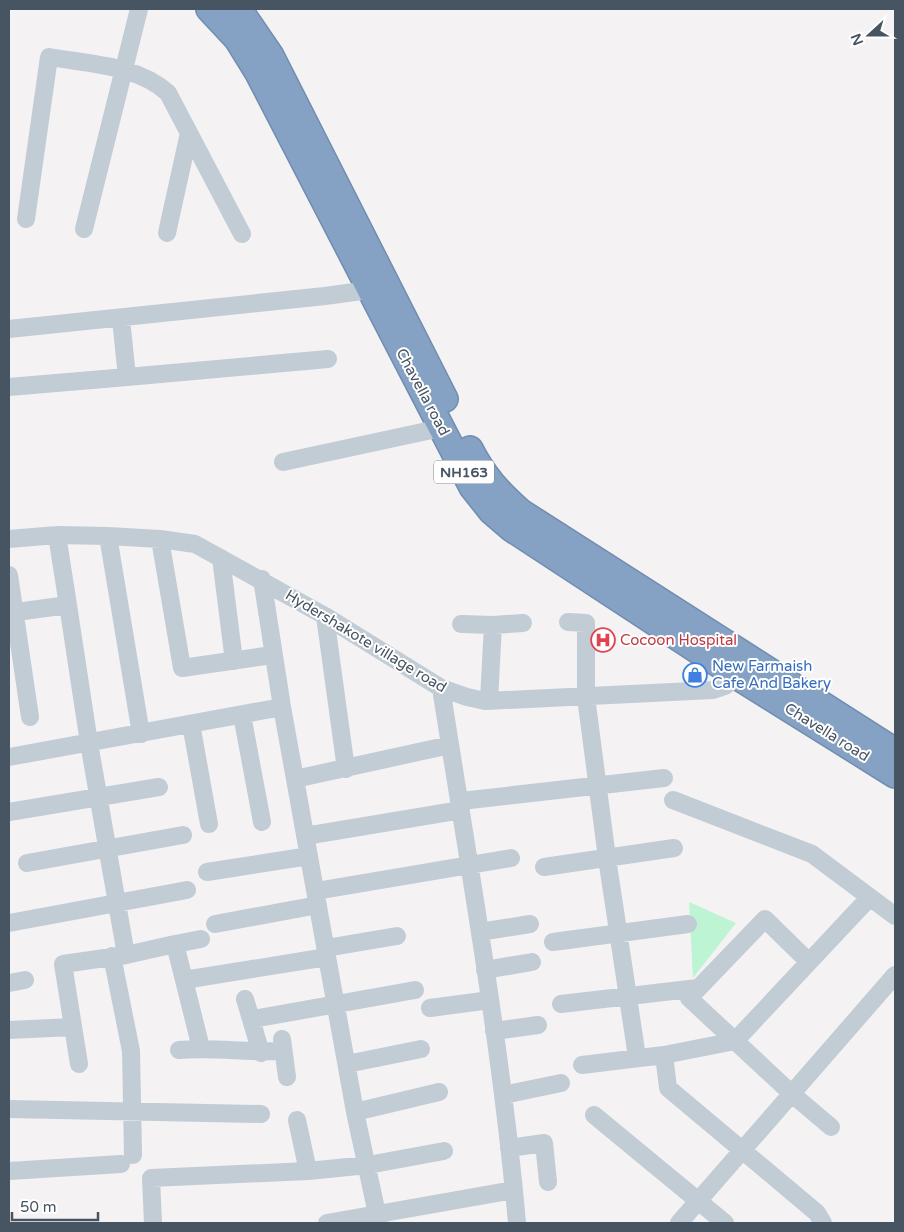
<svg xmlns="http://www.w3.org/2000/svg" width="904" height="1232" font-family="'Varela Round',sans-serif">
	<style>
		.green { fill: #bdf5d4 }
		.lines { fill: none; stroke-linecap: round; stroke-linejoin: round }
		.highway-casing { stroke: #708db1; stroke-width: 28 }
		.minor { stroke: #c1ccd5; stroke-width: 18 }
		.highway { stroke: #85a2c5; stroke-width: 25 }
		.labels { text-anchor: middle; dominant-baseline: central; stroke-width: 4; stroke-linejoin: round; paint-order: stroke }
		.shield { fill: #fff; stroke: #7e8791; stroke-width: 1 }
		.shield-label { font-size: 14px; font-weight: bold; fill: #475462 }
		.street-label { font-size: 15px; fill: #475462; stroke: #fff }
		.health-label { font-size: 15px; fill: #be3a42; stroke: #fff; text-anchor: start }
		.shop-label { font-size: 15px; fill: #366cbe; stroke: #fff; text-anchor: start }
	</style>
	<rect width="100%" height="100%" fill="#f4f2f2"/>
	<path class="green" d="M689,902l47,21 -43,55z"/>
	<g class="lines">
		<g class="highway-casing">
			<path id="highway" d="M209,9l28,30 21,34 214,414 19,24 21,18 226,148 157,98
				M239,9l32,47 174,343
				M470,449c13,26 29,44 51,63l374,239"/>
		</g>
		<path class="minor" d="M26,219l23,-162c40,7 88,8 119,36l74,141
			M84,229l55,-220
			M167,233l22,-100
			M9,329l316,-33 44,-6 10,-7
			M127,377l201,-18
			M9,387l118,-10 -6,-58
			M283,462l158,-34
			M57,535l11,70
			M108,536l33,198
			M9,539l48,-4 51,1 52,3 35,5 130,72 116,72 26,9 18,4 228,-11 12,-4 21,-15
			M160,539l22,129 90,-13
			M221,558l13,103
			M9,575l21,142
			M262,579l20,128 73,405 24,111
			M9,613l59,-8 21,138 37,212
			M325,616l21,153
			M568,622l18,1v74l21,161 30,199
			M461,624l32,1 -4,75
			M493,625l30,-2
			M441,688c28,178 60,356 76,535
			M242,715l20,107
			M191,724l18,100
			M9,757l273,-50
			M295,779l155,-34
			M673,800l139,54 83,62
			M461,801l203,-23
			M9,812l150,-25
			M305,836l156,-26
			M27,863l156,-28
			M544,867l130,-19
			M207,872l102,-16
			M316,891l195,-33
			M9,923l178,-33
			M215,924l103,-19
			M480,932l50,-8
			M553,942l135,-18
			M175,944l26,-5
			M326,948l71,-12
			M112,956l19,95 2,104
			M809,962l-44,-43 -76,79 103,96 39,33
			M485,970l47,-8
			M184,980l143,-23
			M9,983l16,-3
			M245,999l16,54
			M561,1004l137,-16
			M430,1008l60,-8
			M253,1019l162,-29
			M9,1030l64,-3
			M494,1031l44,-6
			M282,1039l5,38
			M179,1050c35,-3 70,3 104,1
			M664,1055l4,33 149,125 6,10
			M79,1064l-16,-100 63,-9 49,-11 26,104
			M347,1064l74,-15
			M582,1065l82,-10 71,-14 135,-144
			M503,1095l58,-12
			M9,1109l252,5
			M355,1112l84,-20
			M594,1115l131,108
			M297,1120l11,51
			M509,1148l35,-5 4,39
			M9,1171l112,-7
			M153,1223l-2,-45 157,-7 60,-6 76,-14
			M327,1223l187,-33
			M679,1223l216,-248"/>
		<use href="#highway" class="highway"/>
	</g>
	<defs>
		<g id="hospital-ring" transform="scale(1.25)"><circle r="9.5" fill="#fff" stroke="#e0444e" stroke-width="1.5"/><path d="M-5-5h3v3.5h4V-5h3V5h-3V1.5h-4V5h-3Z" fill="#e0444e"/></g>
		<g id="shop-ring" transform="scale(1.25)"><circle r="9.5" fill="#fff" stroke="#3f7fe0" stroke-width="1.5"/><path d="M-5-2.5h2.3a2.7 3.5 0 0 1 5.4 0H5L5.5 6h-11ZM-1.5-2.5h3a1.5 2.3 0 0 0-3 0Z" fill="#3f7fe0"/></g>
	</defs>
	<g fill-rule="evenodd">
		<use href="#hospital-ring" x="603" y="640"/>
		<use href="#shop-ring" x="695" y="675"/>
	</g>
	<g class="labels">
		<rect class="shield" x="434" y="460.5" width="60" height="23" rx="4"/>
		<g class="shield-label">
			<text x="464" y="472">NH163</text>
		</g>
		<g class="street-label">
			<text transform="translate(423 392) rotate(62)">Chavella road</text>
			<text transform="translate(366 641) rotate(31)">Hydershakote village road</text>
			<text transform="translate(827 732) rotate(32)">Chavella road</text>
		</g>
		<g class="health-label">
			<text x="620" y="640">Cocoon Hospital</text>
		</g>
		<g class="shop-label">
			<text x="712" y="666">New Farmaish<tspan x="712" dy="17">Cafe And Bakery</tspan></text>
		</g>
	</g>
	<rect width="904" height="1232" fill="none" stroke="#475462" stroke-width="20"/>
	<g transform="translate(869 35) rotate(249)" stroke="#ffffff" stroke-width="4" paint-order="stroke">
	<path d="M0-4L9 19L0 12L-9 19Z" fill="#475462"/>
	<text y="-8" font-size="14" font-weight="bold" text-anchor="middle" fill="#475462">N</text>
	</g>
	<path d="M12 1212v8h86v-8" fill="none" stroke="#475462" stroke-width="2.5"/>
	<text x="20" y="1212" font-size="15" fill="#475462" stroke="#ffffff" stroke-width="4" paint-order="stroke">50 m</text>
</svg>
